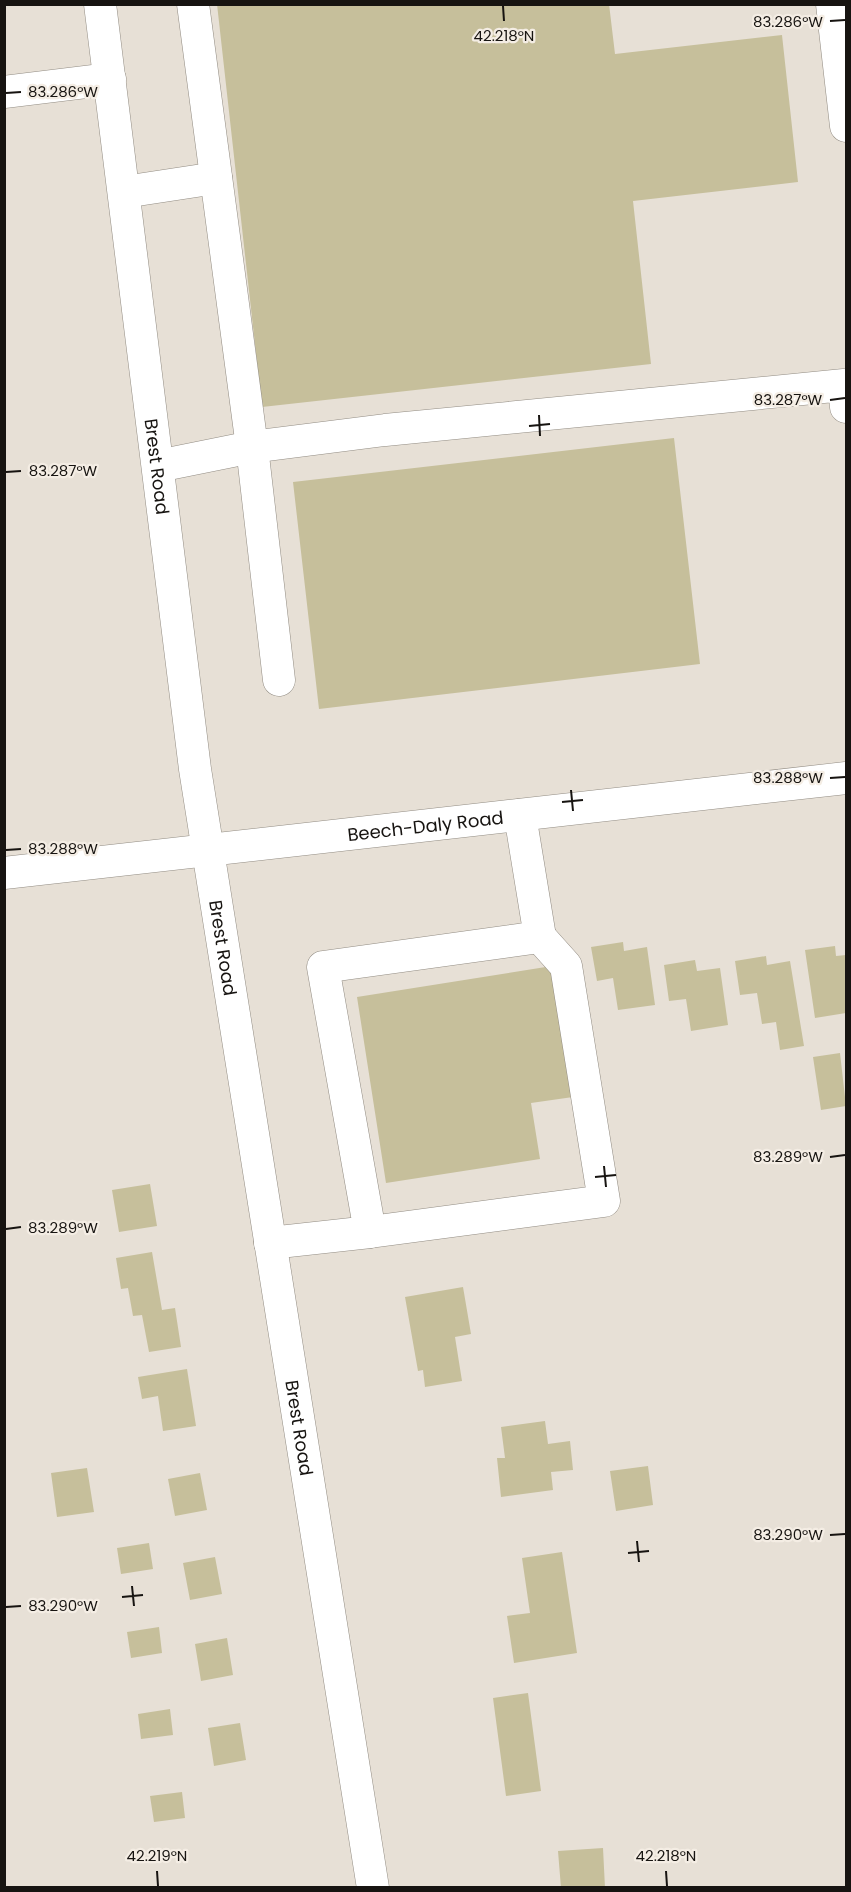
<svg xmlns="http://www.w3.org/2000/svg" width="851" height="1892" font-family="Poppins,sans-serif">
	<style>
		.building { fill: #c6bf9b }
		.lines { fill: none; stroke-linecap: round; stroke-linejoin: round }
		.minor-casing { stroke: #928c83; stroke-width: 33 }
		.minor { stroke: #fff; stroke-width: 32 }
		.ticks { fill: none; stroke: #171411; stroke-width: 2 }
		.labels { text-anchor: middle; dominant-baseline: central; stroke-width: 4.5; stroke-linejoin: round; paint-order: stroke }
		.street-label { font-size: 18px; fill: #171411; stroke: #f4ede4 }
		.ticks-label { font-size: 15px; text-anchor: middle; fill: #171411; stroke: #f4ede4; stroke-width: 4.5; stroke-linejoin: round; paint-order: stroke }
	</style>
	<rect width="100%" height="100%" fill="#e7e0d6"/>
	<path class="building" d="M217,4h392l6,50 167,-19 16,147 -165,19 18,163 -389,43z
		M674,438l26,226 -381,45 -26,-227z
		M623,942l1,9 23,-4 8,58 -37,5 -5,-32 -16,3 -6,-34z
		M835,946l1,10 10,-1v58l-31,5 -10,-68z
		M766,956l1,9 23,-4 14,85 -24,4 -4,-28 -14,2 -5,-31 -17,2 -5,-34z
		M695,960l2,11 23,-3 8,57 -37,6 -5,-32 -17,2 -5,-36z
		M552,966l21,131 -42,6 9,56 -154,24 -29,-186z
		M840,1053l6,53 -25,4 -8,-53z
		M150,1184l7,42 -38,6 -7,-42z
		M152,1252l10,58 13,-2 6,39 -32,5 -7,-37 -9,1 -5,-28 -7,1 -5,-31z
		M463,1287l8,47 -16,3 7,44 -37,6 -2,-17 -5,1 -13,-74z
		M187,1369l9,57 -33,5 -5,-35 -16,3 -4,-22z
		M545,1421l3,23 22,-3 3,29 -22,2 2,18 -52,7 -4,-39h8l-4,-31z
		M648,1466l5,39 -37,6 -6,-40z
		M87,1468l7,44 -37,5 -6,-44z
		M200,1473l7,37 -32,6 -7,-37z
		M149,1543l4,26 -32,5 -4,-26z
		M562,1552l15,101 -63,10 -7,-47 23,-3 -8,-55z
		M215,1557l7,37 -32,6 -7,-37z
		M159,1627l3,26 -31,5 -4,-26z
		M227,1638l6,37 -32,6 -6,-37z
		M528,1693l13,98 -35,5 -13,-98z
		M170,1709l3,26 -32,4 -3,-25z
		M240,1723l6,37 -32,6 -6,-38z
		M182,1792l3,26 -31,4 -4,-26z
		M603,1848l2,40h-44l-3,-37z"/>
	<g class="lines">
		<g class="minor-casing">
			<g id="minor">
				<path id="s1" d="M100,4l95,765 178,1119"/>
				<path d="M193,4l59,443 133,-17 459,-45 2,22"/>
				<path d="M832,4l14,122"/>
				<path d="M4,92l106,-13"/>
				<path d="M124,192l92,-14"/>
				<path d="M158,466l94,-19 27,233"/>
				<path id="s2" d="M4,873l842,-95"/>
				<path d="M370,1232l234,-31 -38,-235 -26,-29"/>
				<path d="M270,1243l100,-11 -47,-265 217,-30 -20,-122"/>
			</g>
		</g>
		<use href="#minor" class="minor"/>
	</g>
	<path class="ticks" d="M503,6l1,15M830,21l15,-1M6,93l15,-1M830,400l15,-2M539,415l1,21M529,426l21,-2M6,472l15,-1M830,778l15,-1M571,790l2,21M562,802l21,-2M6,850l15,-1M830,1157l15,-2M604,1166l2,21M595,1177l21,-2M6,1229l15,-2M830,1535l15,-1M637,1541l2,21M628,1553l21,-2M132,1586l2,20M122,1597l21,-2M6,1607l15,-1M157,1871l1,15M666,1871l1,15"/>
	<g class="labels">
		<g class="street-label">
			<text stroke="none"><textPath href="#s1" startOffset="466">Brest Road</textPath></text>
			<text stroke="none"><textPath href="#s2" startOffset="424">Beech-Daly Road</textPath></text>
			<text stroke="none"><textPath href="#s1" startOffset="952">Brest Road</textPath></text>
			<text stroke="none"><textPath href="#s1" startOffset="1438">Brest Road</textPath></text>
		</g>
	</g>
	<g class="ticks-label">
		<text x="788" y="27">83.286°W</text>
		<text x="504" y="41">42.218°N</text>
		<text x="63" y="97">83.286°W</text>
		<text x="788" y="405">83.287°W</text>
		<text x="63" y="476">83.287°W</text>
		<text x="788" y="783">83.288°W</text>
		<text x="63" y="854">83.288°W</text>
		<text x="788" y="1162">83.289°W</text>
		<text x="63" y="1233">83.289°W</text>
		<text x="788" y="1540">83.290°W</text>
		<text x="63" y="1611">83.290°W</text>
		<text x="157" y="1861">42.219°N</text>
		<text x="666" y="1861">42.218°N</text>
	</g>
	<rect width="851" height="1892" fill="none" stroke="#171411" stroke-width="12"/>
</svg>
